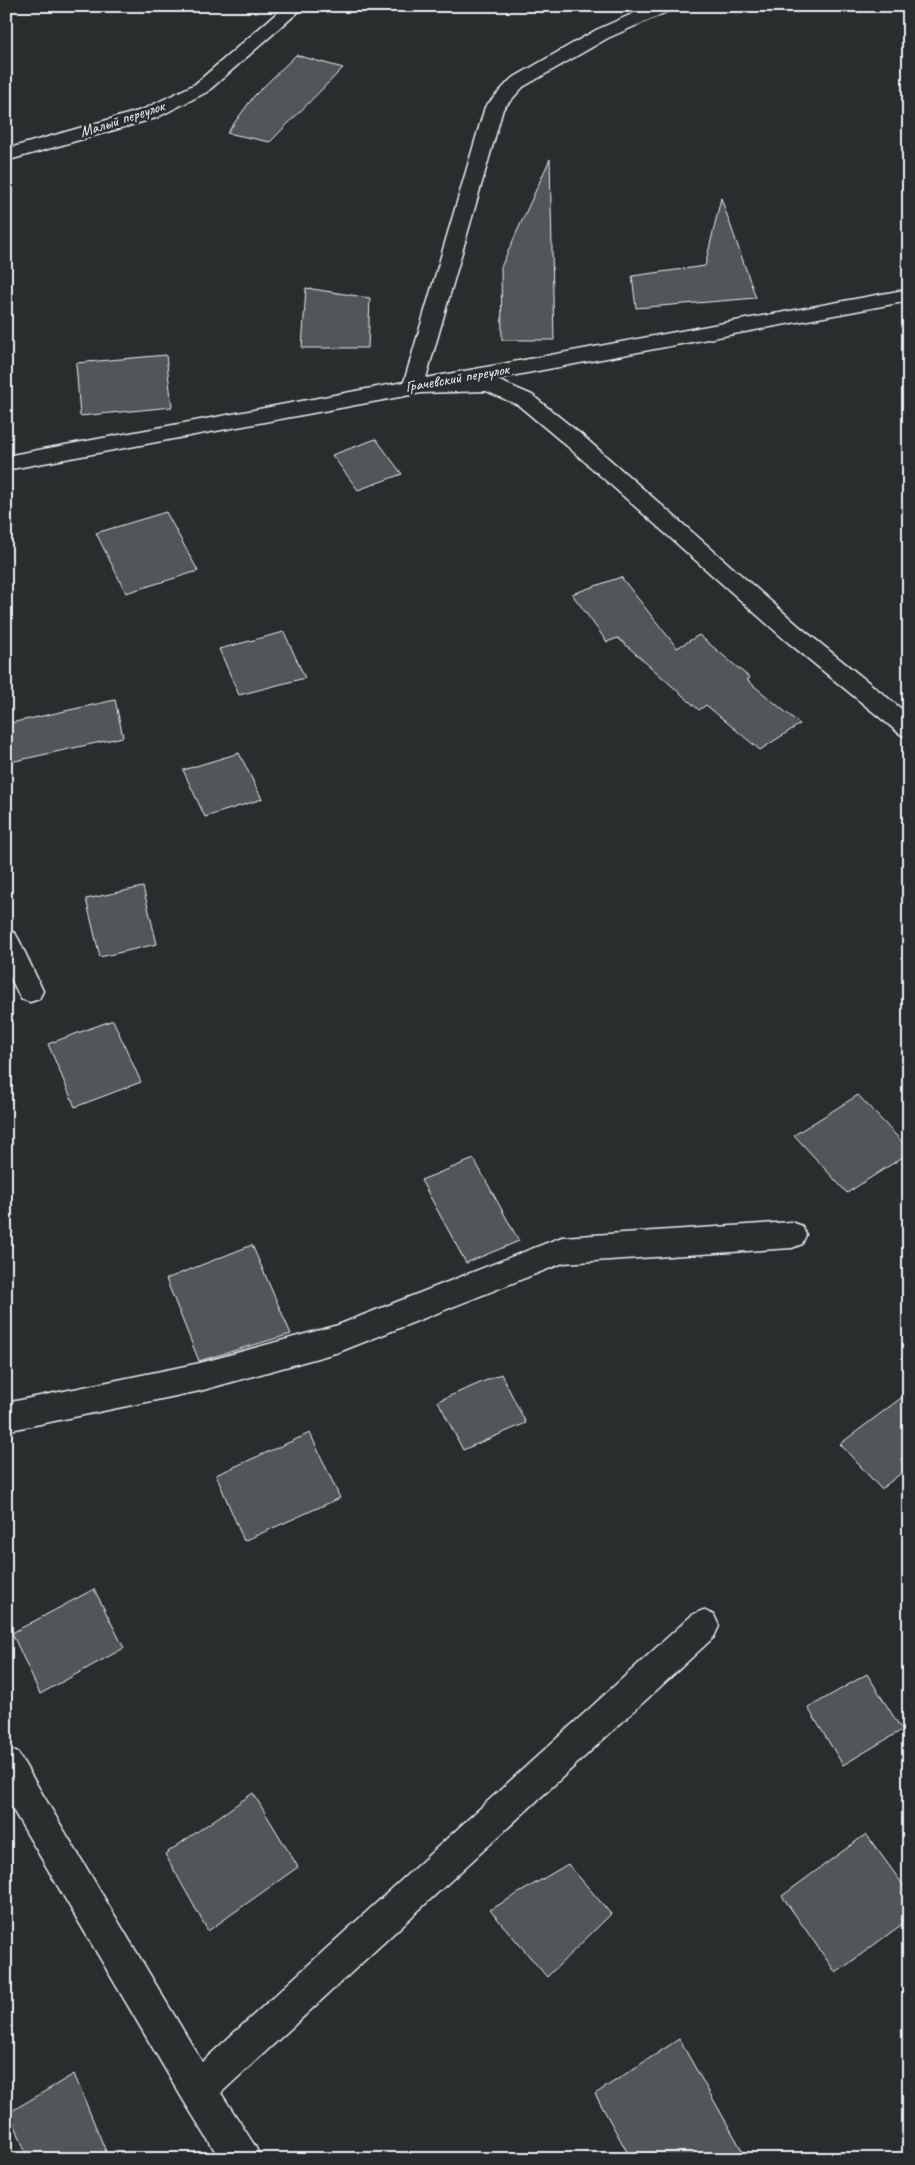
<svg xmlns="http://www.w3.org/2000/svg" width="915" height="2165" font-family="Caveat,sans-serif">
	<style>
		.building { fill: #535759; stroke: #e8f1f8 }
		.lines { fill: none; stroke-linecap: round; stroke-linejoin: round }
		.minor-casing { stroke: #e8f1f8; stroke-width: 3 }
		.minor { fill: #2a2d2e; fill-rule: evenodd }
		.labels { text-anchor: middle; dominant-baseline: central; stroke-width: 5; stroke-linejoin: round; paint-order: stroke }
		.far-street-label { font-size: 16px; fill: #e8f1f8; stroke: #2a2d2e }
	</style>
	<rect width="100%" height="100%" fill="#2a2d2e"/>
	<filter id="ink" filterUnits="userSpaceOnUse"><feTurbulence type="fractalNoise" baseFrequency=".02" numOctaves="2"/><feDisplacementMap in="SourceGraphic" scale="10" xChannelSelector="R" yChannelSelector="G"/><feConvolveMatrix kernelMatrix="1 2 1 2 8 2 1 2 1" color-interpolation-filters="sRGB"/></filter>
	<g filter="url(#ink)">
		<path class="building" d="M296,55l47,13 -73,74 -43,-9 27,-37z
			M550,159l4,181h-52l-1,-73z
			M721,198l35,100 -120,10 -4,-32 73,-10z
			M306,288l64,10 -2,50h-66z
			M166,355l6,52 -92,9 -4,-53z
			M376,439l26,35 -44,16 -26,-35z
			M166,512l32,59 -72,22 -30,-60z
			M621,577l56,71 22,-13 51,43 -3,2 53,44 -40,26 -54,-45 -7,5 -81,-72 -11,4 -35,-48z
			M284,632l21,46 -66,17 -20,-46z
			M115,700l8,37 -117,26v-39z
			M239,753l23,46 -57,18 -22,-47z
			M143,887l14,57 -57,13 -14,-58z
			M113,1020l28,62 -66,25 -27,-63z
			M858,1095l51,54v4l-62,40 -53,-58z
			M474,1159l45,82 -53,22 -45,-83z
			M252,1245l39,89 -92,27 -33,-82z
			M501,1374l25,49 -63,27 -25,-49z
			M909,1392v75l-28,22 -41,-45z
			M310,1433l30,65 -96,43 -28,-66z
			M94,1589l30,59 -84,46 -28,-61z
			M867,1674l35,56 -59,35 -35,-57z
			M253,1793l45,74 -90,64 -43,-77z
			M866,1834l43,59v26l-73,54 -54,-77z
			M568,1864l43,50 -64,63 -57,-67z
			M679,2039l68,120h-116l-36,-65z
			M74,2074l35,85h-81l-18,-47z"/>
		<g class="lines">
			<g class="minor-casing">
				<path id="minor" d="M285,6h20l-98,86 -51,26 -150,43v-12l136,-39 53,-26z
					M650,6h24l-3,4 -63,28 -85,49 -20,22 -77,269 483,-89v12l-414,78 37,16 51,41 217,191 109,88v22l-9,-3 -116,-95 -217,-193 -49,-41 -32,-14 -65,2 -415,77v-14l398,-74 81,-275 26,-28 85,-49z
					M6,930l9,3 4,7 24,51 -4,8 -9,3 -9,-3 -15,-30z
					M792,1222l10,4 4,9 -4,9 -10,4 -229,15 -224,89 -139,39 -194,40v-28l194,-40 138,-38 224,-88z
					M703,1610l11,5 5,11 -5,11 -493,456 34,53 6,13h-41l-35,-56 -179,-305v-50l12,5 184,309 490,-447z"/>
			</g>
			<use href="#minor" class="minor"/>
		</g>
	</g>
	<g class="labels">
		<g class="far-street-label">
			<text transform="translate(122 119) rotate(-18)">Малый переулок</text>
			<text transform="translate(457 378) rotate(-10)">Грачевский переулок</text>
		</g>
	</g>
	<rect width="915" height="2165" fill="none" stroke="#2a2d2e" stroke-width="25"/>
	<rect x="12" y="12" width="890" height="2140" fill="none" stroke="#e8f1f8" stroke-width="2" filter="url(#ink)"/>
</svg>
